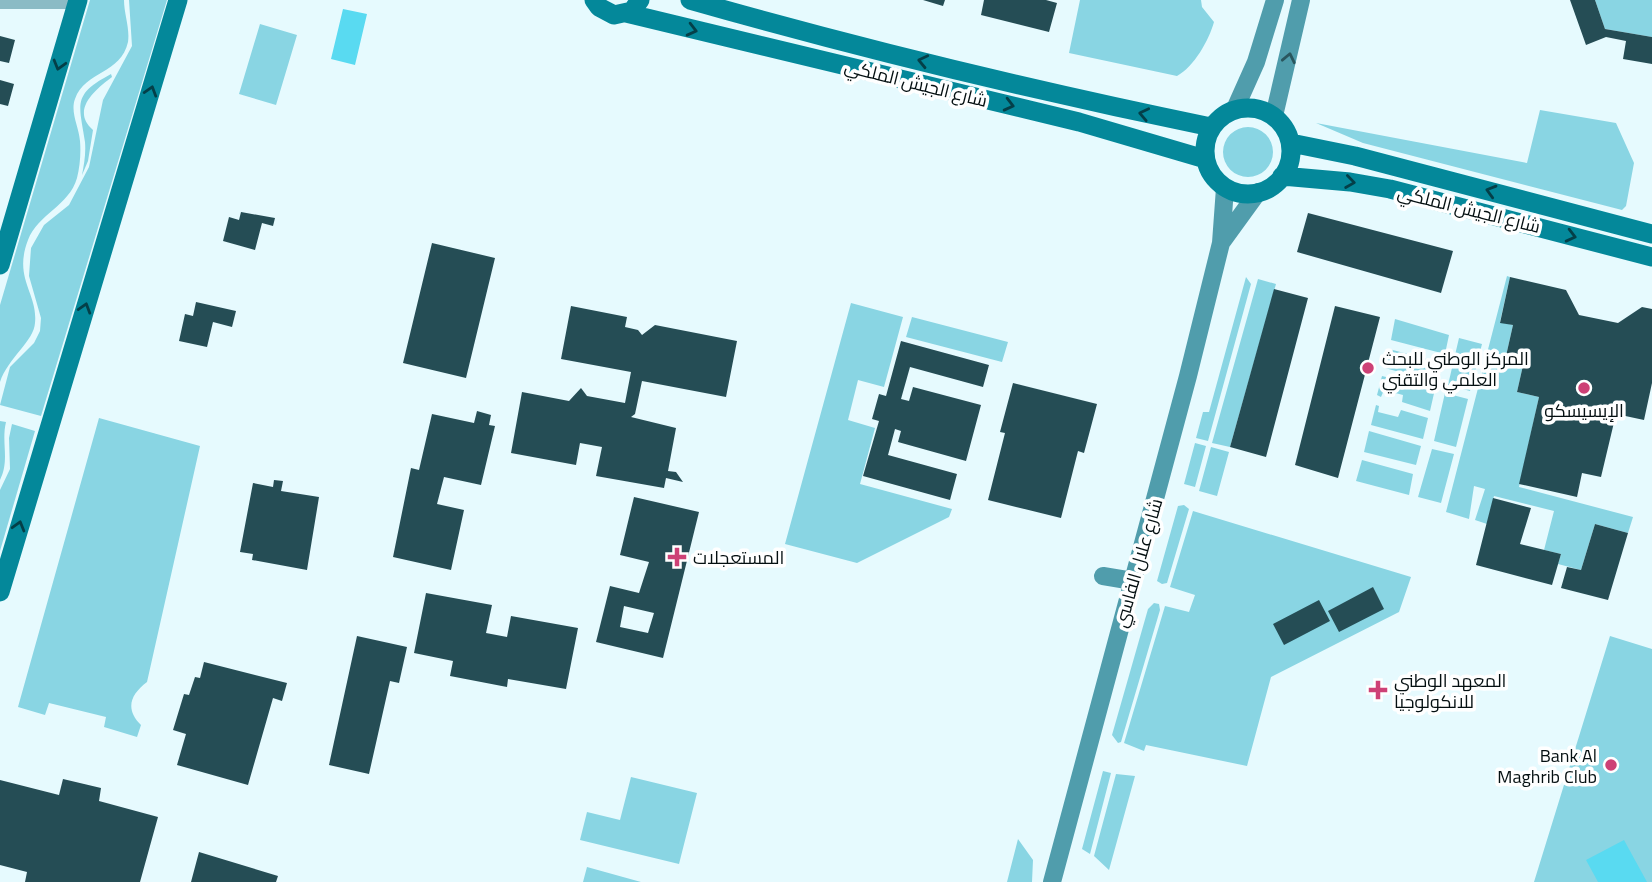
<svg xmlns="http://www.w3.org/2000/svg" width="1652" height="882" font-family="'Titillium Web',Cairo,sans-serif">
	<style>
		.green { fill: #89d5e3 }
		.water { fill: #59daf1 }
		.building { fill: #254d55; fill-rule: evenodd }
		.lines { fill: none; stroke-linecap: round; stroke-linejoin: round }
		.street { stroke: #8bbbc5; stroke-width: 12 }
		.secondary { stroke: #509dac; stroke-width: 18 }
		.primary { stroke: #04889a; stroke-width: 19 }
		.oneway { stroke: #043f48 }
		.oneway2 { stroke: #2a565e }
		.poi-dot { fill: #cd4176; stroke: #fff; stroke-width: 2.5 }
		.labels { text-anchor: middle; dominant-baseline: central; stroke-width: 7; stroke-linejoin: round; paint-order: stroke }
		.street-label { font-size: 18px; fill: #040f11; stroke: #fff }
		.poi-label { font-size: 18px; fill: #040f11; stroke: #fff; text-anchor: start }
	</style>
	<rect width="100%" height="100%" fill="#e6fafe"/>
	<path class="green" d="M90,0h34c0,14 6,28 4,42 -7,32 -43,29 -53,57 -5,13 4,28 5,42 1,12 0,25 -3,37 -8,28 -39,36 -49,62 -15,39 10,53 7,83 -1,18 -27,35 -35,59v-77z
		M129,0h38l-126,416 -41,-11 10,-38 24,-24 6,-12 1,-13 -12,-42 2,-28 13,-23 25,-20 20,-38 14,-67 29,-54z
		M1080,0h121l1,7 12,15c-5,18 -20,45 -37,54l-108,-23z
		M1595,0h57v37l-47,-8z
		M260,24l37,11 -21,70 -37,-11z
		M111,74l1,3c-16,12 -42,33 -19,53l-5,31 -6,14c2,-11 4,-21 3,-33 -6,-39 -13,-47 26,-68z
		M1540,110l76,13 18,40 -8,43 -4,4 -259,-67 -47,-20 211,40z
		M1223 152a25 25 0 1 1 50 0a25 25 0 1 1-50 0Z
		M1507,276l3,1 -10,45 13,3 -7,31 18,5 -7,31 22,5 -20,90 114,30 -5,16 -33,-9 -14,46 -23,-6 3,-10 -17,-4 10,-39 -60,-15 -7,28 -12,-4 10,-31 -11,-3 -5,33 -23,-7z
		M1246,277l5,7 -43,157 -12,-3 7,-26h6z
		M1258,279l18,5 -46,163 -18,-4z
		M851,303l52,14 -19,70 -26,-7 -10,40 27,8 -15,56 92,25 -3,8 -92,46 -72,-19z
		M912,317l96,25 -6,20 -96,-25z
		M1395,319l54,16 -4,19 -54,-14z
		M1459,338l23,6 -12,47 -22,-6z
		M1389,349l53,14 -4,20 -53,-15z
		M1382,376l53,13 -5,22 -28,-9 1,-7 -19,-5 -3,7 -4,-2z
		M1445,393l23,6 -12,48 -22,-6z
		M1376,405l3,1 -1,6 20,5 3,-7 27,8 -5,21 -52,-14z
		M99,418l101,28 -53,236c-17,13 -22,27 -6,43l-4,12 -33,-10 2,-10 -57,-14 -4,12 -27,-8z
		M0,421l6,1c-5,21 4,38 -6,58z
		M12,424l23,7 -35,120v-61l10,-21 -1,-31z
		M1369,431l52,15 -5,19 -52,-13z
		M1195,443l11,3 -11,41 -11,-3z
		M1211,447l18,5 -12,44 -18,-5z
		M1432,449l22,5 -13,49 -23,-6z
		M1362,460l51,14 -4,21 -53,-14z
		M1184,505l5,4 -22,74 -5,1 -5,-3 21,-75z
		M1193,511l218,66 -12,35 -128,65 -24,89 -101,-21 -2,6 -20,-8 41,-137 24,6 6,-17 -25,-8z
		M1154,603l5,1 1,6 -39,132 -3,1 -6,-8 36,-126z
		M1610,636l42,13v233h-118z
		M1103,771l8,2 -21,81 -8,-5z
		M1116,774l19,2 -26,94 -15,-14z
		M631,777l66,16 -18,71 -99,-24 7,-28 33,8z
		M1018,839l15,21 -1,22h-25z
		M587,867l54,15h-58z"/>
	<path class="water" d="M343,9l24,5 -12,51 -24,-6z
		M1624,840l23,42h-49l-12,-22z"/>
	<path class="building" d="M923,0h22l-2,6z
		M984,0h62l11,3 -8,29 -68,-17z
		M1570,0h25l10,29 47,8v27l-29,-5 3,-18 -20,-4 -20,8z
		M0,36l15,4 -6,23 -9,-2z
		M0,80l14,4 -6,22 -8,-2z
		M241,212l34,6 -2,8 -11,-3 -7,27 -32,-9 6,-24 10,3z
		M1308,213l145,38 -12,42 -144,-41z
		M432,243l63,15 -29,120 -63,-15z
		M1510,277l56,13 13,25 39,8 24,-16 10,2v74l-8,37 -28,-6 -15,63 -19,-4 -5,24 -58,-13 20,-87 -22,-5 7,-31 -18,-5 7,-31 -13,-2z
		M1274,289l34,9 -42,159 -36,-10z
		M196,302l40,9 -4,16 -19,-5 -6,25 -28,-6 6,-27 8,2z
		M571,306l56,11 -2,10 13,3 4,5 13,-10 82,16 -11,56 -84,-16 -7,33 -4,3 45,11 -8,43 8,1 7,10 -17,-4 -2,10 -68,-12 6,-29 -22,-4 -4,22 -65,-12 11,-61 47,9 12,-13 6,8 38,7 6,-31 -70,-13z
		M1335,306l45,11 -42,161 -43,-13z
		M901,341l88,24 -6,22 -73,-20 -9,32 8,2 4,-14 68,18 -15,56 -68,-19 3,-11 -6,-2 -7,26 69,19 -7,26 -87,-24 16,-55 -7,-2 7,-25 7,2z
		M1013,383l84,21 -13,49 -6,-2 -17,67 -73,-18 17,-67 -5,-1z
		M477,411l14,4 -2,10 6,1 -14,59 -37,-8 -7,27 27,6 -13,60 -58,-13 18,-89 8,2 13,-56 42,9z
		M274,480l9,1 -2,10 38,6 -12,73 -55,-10 1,-6 -13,-2 13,-69 20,4z
		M634,497l65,15 -36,146 -67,-16 14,-56 29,7 10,-31 -29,-7zM624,606l30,7 -6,20 -28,-6z
		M1493,498l38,10 -11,36 41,10 -9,31 -76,-20z
		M1595,524l33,9 -20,67 -47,-12 6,-21 14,3z
		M1373,587l11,22 -45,23 -11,-21z
		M426,593l66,12 -6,28 21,4 4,-21 67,12 -12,61 -58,-10 -1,8 -57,-11 3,-15 -39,-8z
		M1319,600l11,21 -46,24 -11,-21z
		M357,636l50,11 -8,36 -9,-2 -21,93 -40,-9z
		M204,662l83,21 -5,18 -9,-3 -25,87 -71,-20 9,-31 -13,-4 11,-36 5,1 6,-18 5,1z
		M63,779l38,9 -2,13 59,16 -18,65h-115l2,-10 -27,-7v-85l59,15z
		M199,852l79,24 -2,6h-85z"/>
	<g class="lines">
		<path class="street" d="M0,3h77"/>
		<path class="secondary" d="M1235,109l21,-47 19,-62
			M1274,116l27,-116
			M1221,243l37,-51
			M1103,576l30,5
			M1052,882l136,-506 33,-133 4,-55"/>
		<path class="primary" d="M594,0l5,7 15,8 18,-4 8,-11
			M690,0c172,49 346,91 521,127
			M626,13l453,109 126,37
			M1205 151a43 43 0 1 1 86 0a43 43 0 1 1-86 0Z
			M1291,143l64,13 297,78
			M1282,176l68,6 40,7 262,68
			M0,265l78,-265
			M0,592l178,-592"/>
	</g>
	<defs><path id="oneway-chevron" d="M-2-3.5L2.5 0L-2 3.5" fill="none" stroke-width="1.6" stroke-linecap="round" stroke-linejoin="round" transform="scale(1.75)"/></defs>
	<g class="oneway">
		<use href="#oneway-chevron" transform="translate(692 30) rotate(14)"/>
		<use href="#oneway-chevron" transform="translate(923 61) rotate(-167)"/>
		<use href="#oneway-chevron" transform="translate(59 65) rotate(106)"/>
		<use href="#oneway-chevron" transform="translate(151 91) rotate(-73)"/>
		<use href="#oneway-chevron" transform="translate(1009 105) rotate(14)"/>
		<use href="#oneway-chevron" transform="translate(1144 114) rotate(-168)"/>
		<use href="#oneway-chevron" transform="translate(1350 182) rotate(8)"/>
		<use href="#oneway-chevron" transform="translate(1491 191) rotate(-164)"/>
		<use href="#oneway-chevron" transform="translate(1571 236) rotate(14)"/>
		<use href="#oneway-chevron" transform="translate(85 308) rotate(-73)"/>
		<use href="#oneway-chevron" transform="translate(19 526) rotate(-74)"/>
	</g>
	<use class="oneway2" href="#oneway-chevron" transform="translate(1289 58) rotate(-78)"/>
	<g class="poi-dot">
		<circle cx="1368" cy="368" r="7"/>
		<circle cx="1584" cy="388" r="7"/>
		<path d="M673.5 546.5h7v7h7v7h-7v7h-7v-7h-7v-7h7z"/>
		<path d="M1374.5 679.5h7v7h7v7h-7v7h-7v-7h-7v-7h7z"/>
		<circle cx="1611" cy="765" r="7"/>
	</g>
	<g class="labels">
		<g class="street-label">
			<text transform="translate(916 83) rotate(14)">شارع الجيش الملكي</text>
			<text transform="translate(1469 209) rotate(14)">شارع الجيش الملكي</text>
			<text transform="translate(1138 563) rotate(-74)">شارع علال الفاسي</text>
		</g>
		<g class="poi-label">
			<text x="1382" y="358">المركز الوطني للبحث<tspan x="1382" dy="21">العلمي والتقني</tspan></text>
			<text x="1584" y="410" text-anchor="middle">اﻹيسيسكو</text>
			<text x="693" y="557">المستعجلات</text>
			<text x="1394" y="680">المعهد الوطني<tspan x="1394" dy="21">للانكولوجيا</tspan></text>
			<text x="1597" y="755" text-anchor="end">Bank Al<tspan x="1597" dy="21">Maghrib Club</tspan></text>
		</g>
	</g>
</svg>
